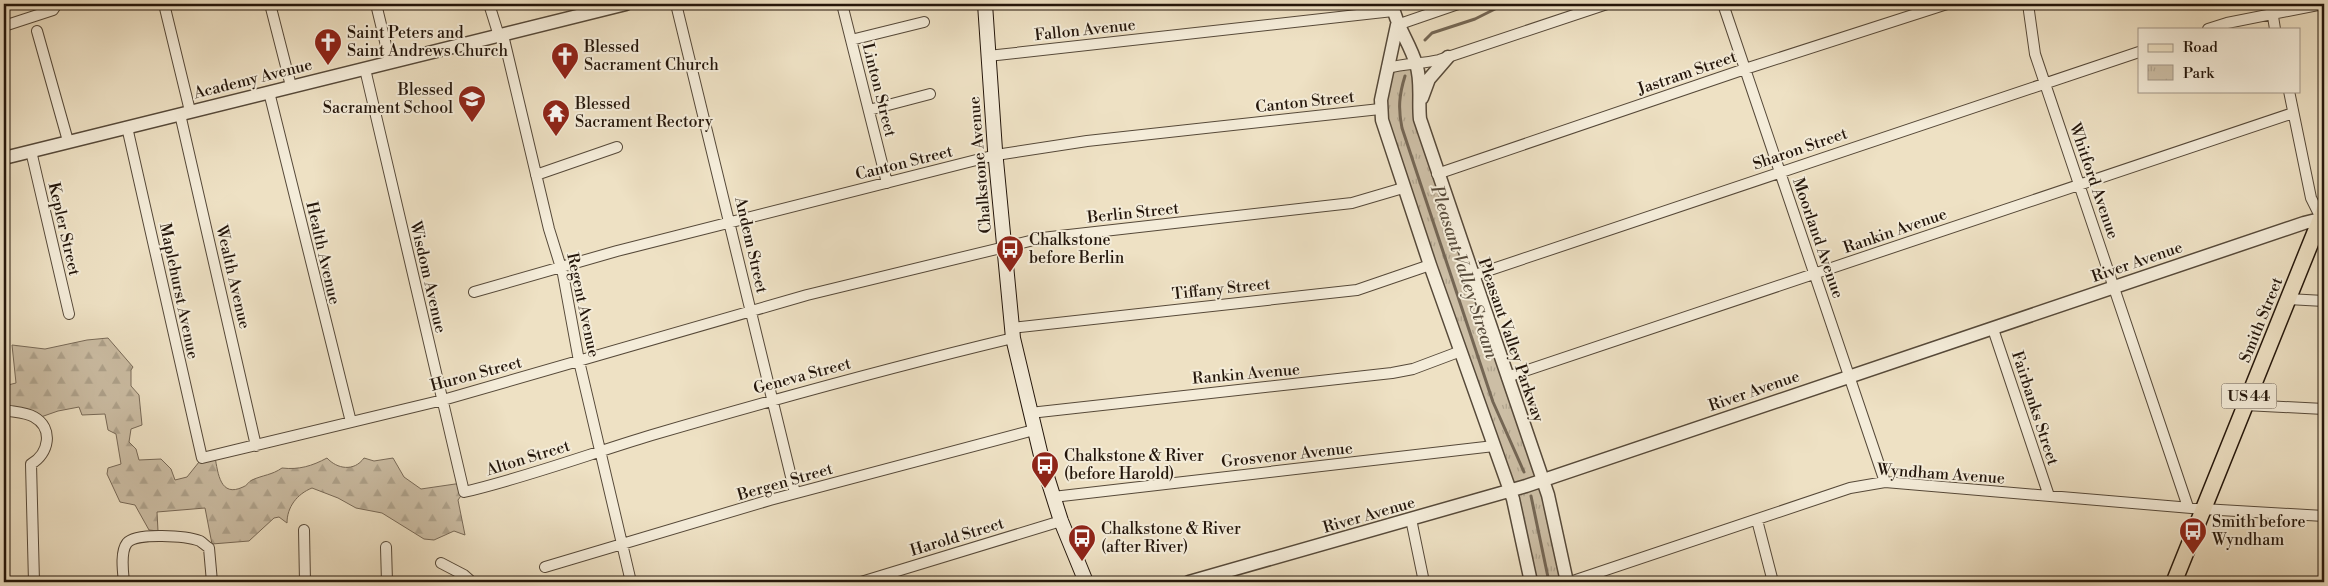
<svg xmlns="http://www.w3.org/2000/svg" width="2328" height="586" font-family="'Libre Bodoni',serif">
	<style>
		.forest { fill: url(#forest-firs); stroke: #786a58 }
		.park { fill: url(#park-tufts); stroke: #786a58 }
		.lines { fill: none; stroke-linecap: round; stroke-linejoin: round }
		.stream { stroke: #746654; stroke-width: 3 }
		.minor-casing { stroke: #564939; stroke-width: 12 }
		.tertiary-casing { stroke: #564939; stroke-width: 15 }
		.secondary-casing { stroke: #24160b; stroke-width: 16 }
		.primary-casing { stroke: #24160b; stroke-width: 18 }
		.minor { stroke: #f4ecd9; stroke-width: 10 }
		.tertiary { stroke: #f4ecd9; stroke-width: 12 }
		.secondary { stroke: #f4ecd9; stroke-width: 14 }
		.primary { stroke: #eee1c4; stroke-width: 15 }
		.labels { text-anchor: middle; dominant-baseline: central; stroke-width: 4; stroke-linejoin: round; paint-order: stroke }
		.shield { fill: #f4ecd9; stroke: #625649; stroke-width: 1 }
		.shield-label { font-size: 15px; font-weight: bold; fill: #24160b }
		.street-label { font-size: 16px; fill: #24160b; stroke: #f4ecd9 }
		.poi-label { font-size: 16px; fill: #24160b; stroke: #f4ecd9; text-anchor: start }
		.water-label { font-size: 18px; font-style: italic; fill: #594c3c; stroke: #f4ecd9 }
	</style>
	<defs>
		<pattern id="forest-firs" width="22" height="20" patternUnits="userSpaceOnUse" patternTransform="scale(1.25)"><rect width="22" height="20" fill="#ccbea5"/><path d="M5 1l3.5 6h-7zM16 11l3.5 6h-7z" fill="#afa38d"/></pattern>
		<pattern id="park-tufts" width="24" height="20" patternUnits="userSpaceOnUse" patternTransform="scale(1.25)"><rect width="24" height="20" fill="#ccbea5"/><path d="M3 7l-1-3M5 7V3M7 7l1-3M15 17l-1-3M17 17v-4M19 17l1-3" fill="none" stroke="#afa38d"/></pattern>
	</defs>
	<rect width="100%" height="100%" fill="#eee1c4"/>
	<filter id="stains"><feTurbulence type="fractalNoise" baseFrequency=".004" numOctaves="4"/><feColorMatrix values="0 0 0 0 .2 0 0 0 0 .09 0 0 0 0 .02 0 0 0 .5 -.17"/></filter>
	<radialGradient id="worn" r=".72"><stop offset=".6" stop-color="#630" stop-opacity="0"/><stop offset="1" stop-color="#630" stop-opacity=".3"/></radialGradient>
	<path class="forest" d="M108,338l25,29 -2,3v16l8,9 3,30 -11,4 -2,13 7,7 3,11 22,-1 10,10 4,11 12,-3 16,-20h12c3,16 5,41 28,30 4,-1 6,-6 9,-7 11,-5 20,-5 30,-12 17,2 30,-2 45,-10 10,11 27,14 37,0l10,3 19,-3 11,19 17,12 41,-6 3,7 -7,10 7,35 -11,-4 -20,9 -10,-1 -42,-26 -26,-5 -18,-10 -26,-10c-15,6 -25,19 -25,35l-8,-6 -5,1 -25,23 -37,3 -7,-36 -48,4 1,19 -9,-1 -14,-25 -15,-3 -13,-28 1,-6 13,-4 -5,-30 -8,-4 -3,-16 -23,1 -3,-8 -21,4 -20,7 -34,-8v-24l12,-3 -4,-38 33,4 42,-9z"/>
	<path class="park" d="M1416,64l-2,41 129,374 21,103h-35l-19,-92 -130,-381 7,-41z"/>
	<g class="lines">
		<path class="stream" d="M1425,40l7,-7 43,-14 30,-15
			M1405,76c-6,19 -7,33 -3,52l91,274 31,70
			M1531,496l18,86"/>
		<g class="minor-casing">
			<path id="minor" d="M164,4l26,107
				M270,4l21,82
				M376,4l14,58
				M489,4l10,32
				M676,4l119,489
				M842,4l45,179
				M1723,4l162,478
				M2028,4l7,50 153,453
				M2271,4l4,25
				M1397,25l61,-21
				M4,26l49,-16 4,-6
				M2208,29l19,-6 96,-19
				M37,31l31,110
				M503,35l46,194 14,45 16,87 52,221
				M851,40l73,-18
				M988,56l405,-45
				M1387,68c18,-5 35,-4 52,-8l168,-56
				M365,69l99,423c64,-15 125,-38 188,-57 120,-35 240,-68 361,-97
				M2289,91l22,107 10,20
				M269,92l82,330
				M869,110l61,-16
				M180,114l76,332
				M127,127l75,331 241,-58 364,-105 235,-57 310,-35 51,-15
				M31,151l38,163
				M1437,174l308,-105 202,-65
				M536,175l81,-28
				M1472,276l667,-224
				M474,292l143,-41 379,-96 91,-14 293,-32
				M2288,299l36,2
				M1012,328l345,-38 73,-25
				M1993,329l56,167
				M1507,377l786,-264
				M2245,405l79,4
				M4,410c9,2 22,2 30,7 20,11 15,37 -3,47l3,118
				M1030,413l362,-40 21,-4 48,-18
				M1053,497l441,-51
				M1411,519l13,63
				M1757,520l16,62
				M304,530l1,52
				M386,547l1,35
				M441,563l23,12 8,7
				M545,567l225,-67 264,-70
				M124,582c-1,-10 -4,-30 3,-39 9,-11 60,-7 73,-2 3,2 6,5 9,7l3,34
				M861,582l200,-61
				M1570,582l280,-94 35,-6 318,27 121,7"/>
		</g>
		<g class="tertiary-casing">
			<path id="tertiary" d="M1392,4c4,22 18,39 24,60 6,17 2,37 4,55l128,376 19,87
				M1397,25l-16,75 1,20 48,145 83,234 18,83
				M1422,98l7,-19 19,-22
				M4,158l622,-154
				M1189,582l337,-96 778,-263 20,-5"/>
		</g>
		<g class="secondary-casing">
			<path id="secondary" d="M985,4l10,146 18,188 30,126 18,57 25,61"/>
		</g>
		<g class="primary-casing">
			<path id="primary" d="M2174,582l150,-372"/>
		</g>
		<use href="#minor" class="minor"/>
		<use href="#tertiary" class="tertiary"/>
		<use href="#secondary" class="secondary"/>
		<use href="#primary" class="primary"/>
	</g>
	<defs>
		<g id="church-pin" transform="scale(1.4375)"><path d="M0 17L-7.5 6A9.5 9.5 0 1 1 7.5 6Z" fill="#8f2418" stroke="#f4ecd9"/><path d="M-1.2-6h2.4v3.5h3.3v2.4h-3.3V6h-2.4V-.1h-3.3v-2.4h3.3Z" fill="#fff"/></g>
		<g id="school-pin" transform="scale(1.4375)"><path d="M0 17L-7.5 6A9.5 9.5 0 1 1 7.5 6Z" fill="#8f2418" stroke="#f4ecd9"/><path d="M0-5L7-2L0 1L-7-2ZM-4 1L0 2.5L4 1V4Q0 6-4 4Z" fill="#fff"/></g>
		<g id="temple-pin" transform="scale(1.4375)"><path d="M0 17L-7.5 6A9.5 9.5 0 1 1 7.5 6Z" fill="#8f2418" stroke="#f4ecd9"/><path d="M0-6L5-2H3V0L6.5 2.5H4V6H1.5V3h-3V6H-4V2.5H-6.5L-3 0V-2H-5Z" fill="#fff"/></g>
		<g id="bus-pin" transform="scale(1.4375)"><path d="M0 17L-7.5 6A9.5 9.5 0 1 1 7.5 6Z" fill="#8f2418" stroke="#f4ecd9"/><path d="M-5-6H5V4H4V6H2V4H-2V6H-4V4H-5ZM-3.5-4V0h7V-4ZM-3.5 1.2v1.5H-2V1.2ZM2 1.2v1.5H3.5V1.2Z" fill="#fff"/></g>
	</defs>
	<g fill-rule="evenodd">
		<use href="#church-pin" x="328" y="42"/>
		<use href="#church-pin" x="565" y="56"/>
		<use href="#school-pin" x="472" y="99"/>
		<use href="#temple-pin" x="556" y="113"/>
		<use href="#bus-pin" x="1010" y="249"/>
		<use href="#bus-pin" x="1045" y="465"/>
		<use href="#bus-pin" x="2193" y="531"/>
		<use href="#bus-pin" x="1082" y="538"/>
	</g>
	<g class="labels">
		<rect class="shield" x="2221.5" y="383.5" width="55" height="25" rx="4"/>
		<g class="shield-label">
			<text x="2249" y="396">US 44</text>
		</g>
		<g class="street-label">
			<text transform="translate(1085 30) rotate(-6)">Fallon Avenue</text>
			<text transform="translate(1687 73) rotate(-19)">Jastram Street</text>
			<text transform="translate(253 79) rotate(-14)">Academy Avenue</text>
			<text transform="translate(879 90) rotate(76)">Linton Street</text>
			<text transform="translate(1305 102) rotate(-6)">Canton Street</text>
			<text transform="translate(1800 149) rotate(-19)">Sharon Street</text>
			<text transform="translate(904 163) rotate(-14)">Canton Street</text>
			<text transform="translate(980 165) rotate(-95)">Chalkstone Avenue</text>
			<text transform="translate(2094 181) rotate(71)">Whitford Avenue</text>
			<text transform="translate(1133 213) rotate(-6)">Berlin Street</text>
			<text transform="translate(64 229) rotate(77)">Kepler Street</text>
			<text transform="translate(1895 231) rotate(-19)">Rankin Avenue</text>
			<text transform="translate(1818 238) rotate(71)">Moorland Avenue</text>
			<text transform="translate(751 245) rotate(77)">Andem Street</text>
			<text transform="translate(323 253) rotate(77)">Health Avenue</text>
			<text transform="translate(2137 262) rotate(-19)">River Avenue</text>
			<text transform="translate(233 277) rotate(77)">Wealth Avenue</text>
			<text transform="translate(428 277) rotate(77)">Wisdom Avenue</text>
			<text transform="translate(1221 289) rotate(-6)">Tiffany Street</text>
			<text transform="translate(179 291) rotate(78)">Maplehurst Avenue</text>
			<text transform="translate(583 305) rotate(78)">Regent Avenue</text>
			<text transform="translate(2261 320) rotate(-68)">Smith Street</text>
			<text transform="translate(1511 340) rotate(71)">Pleasant Valley Parkway</text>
			<text transform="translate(476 374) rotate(-15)">Huron Street</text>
			<text transform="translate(1246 374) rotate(-5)">Rankin Avenue</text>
			<text transform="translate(802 376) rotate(-15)">Geneva Street</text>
			<text transform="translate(1754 391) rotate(-19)">River Avenue</text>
			<text transform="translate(2035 408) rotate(72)">Fairbanks Street</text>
			<text transform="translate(1287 455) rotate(-6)">Grosvenor Avenue</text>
			<text transform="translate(528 458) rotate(-17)">Alton Street</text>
			<text transform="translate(1941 474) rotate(4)">Wyndham Avenue</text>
			<text transform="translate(785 482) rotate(-16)">Bergen Street</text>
			<text transform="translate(1369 515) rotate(-16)">River Avenue</text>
			<text transform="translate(957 537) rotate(-17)">Harold Street</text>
		</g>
		<g class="poi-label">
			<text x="347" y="33">Saint Peters and<tspan x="347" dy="18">Saint Andrews Church</tspan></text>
			<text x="584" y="47">Blessed<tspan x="584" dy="18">Sacrament Church</tspan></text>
			<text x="453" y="90" text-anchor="end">Blessed<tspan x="453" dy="18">Sacrament School</tspan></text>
			<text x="575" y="104">Blessed<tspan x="575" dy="18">Sacrament Rectory</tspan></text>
			<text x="1029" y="240">Chalkstone<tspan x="1029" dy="18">before Berlin</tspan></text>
			<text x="1064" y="456">Chalkstone &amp; River<tspan x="1064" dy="18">(before Harold)</tspan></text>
			<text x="2212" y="522">Smith before<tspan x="2212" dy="18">Wyndham</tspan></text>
			<text x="1101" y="529">Chalkstone &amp; River<tspan x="1101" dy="18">(after River)</tspan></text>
		</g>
		<g class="water-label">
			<text transform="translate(1464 272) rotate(72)">Pleasant Valley Stream</text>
		</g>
	</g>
	<rect width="2328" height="586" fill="none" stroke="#eee1c4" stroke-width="20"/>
	<rect x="5" y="5" width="2318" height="576" fill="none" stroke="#24160b" stroke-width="2.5"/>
	<rect x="10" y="10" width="2308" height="566" fill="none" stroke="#24160b"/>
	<rect x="2138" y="28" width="162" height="65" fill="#f4ecd9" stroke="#a19687"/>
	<rect x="2148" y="44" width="25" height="8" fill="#eee1c4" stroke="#a19687"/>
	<text x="2183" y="52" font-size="15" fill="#24160b">Road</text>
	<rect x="2148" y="65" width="25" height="15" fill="url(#park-tufts)" stroke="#a19687"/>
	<text x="2183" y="78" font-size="15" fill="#24160b">Park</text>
	<rect width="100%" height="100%" filter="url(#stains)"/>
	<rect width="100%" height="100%" fill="url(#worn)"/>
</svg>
